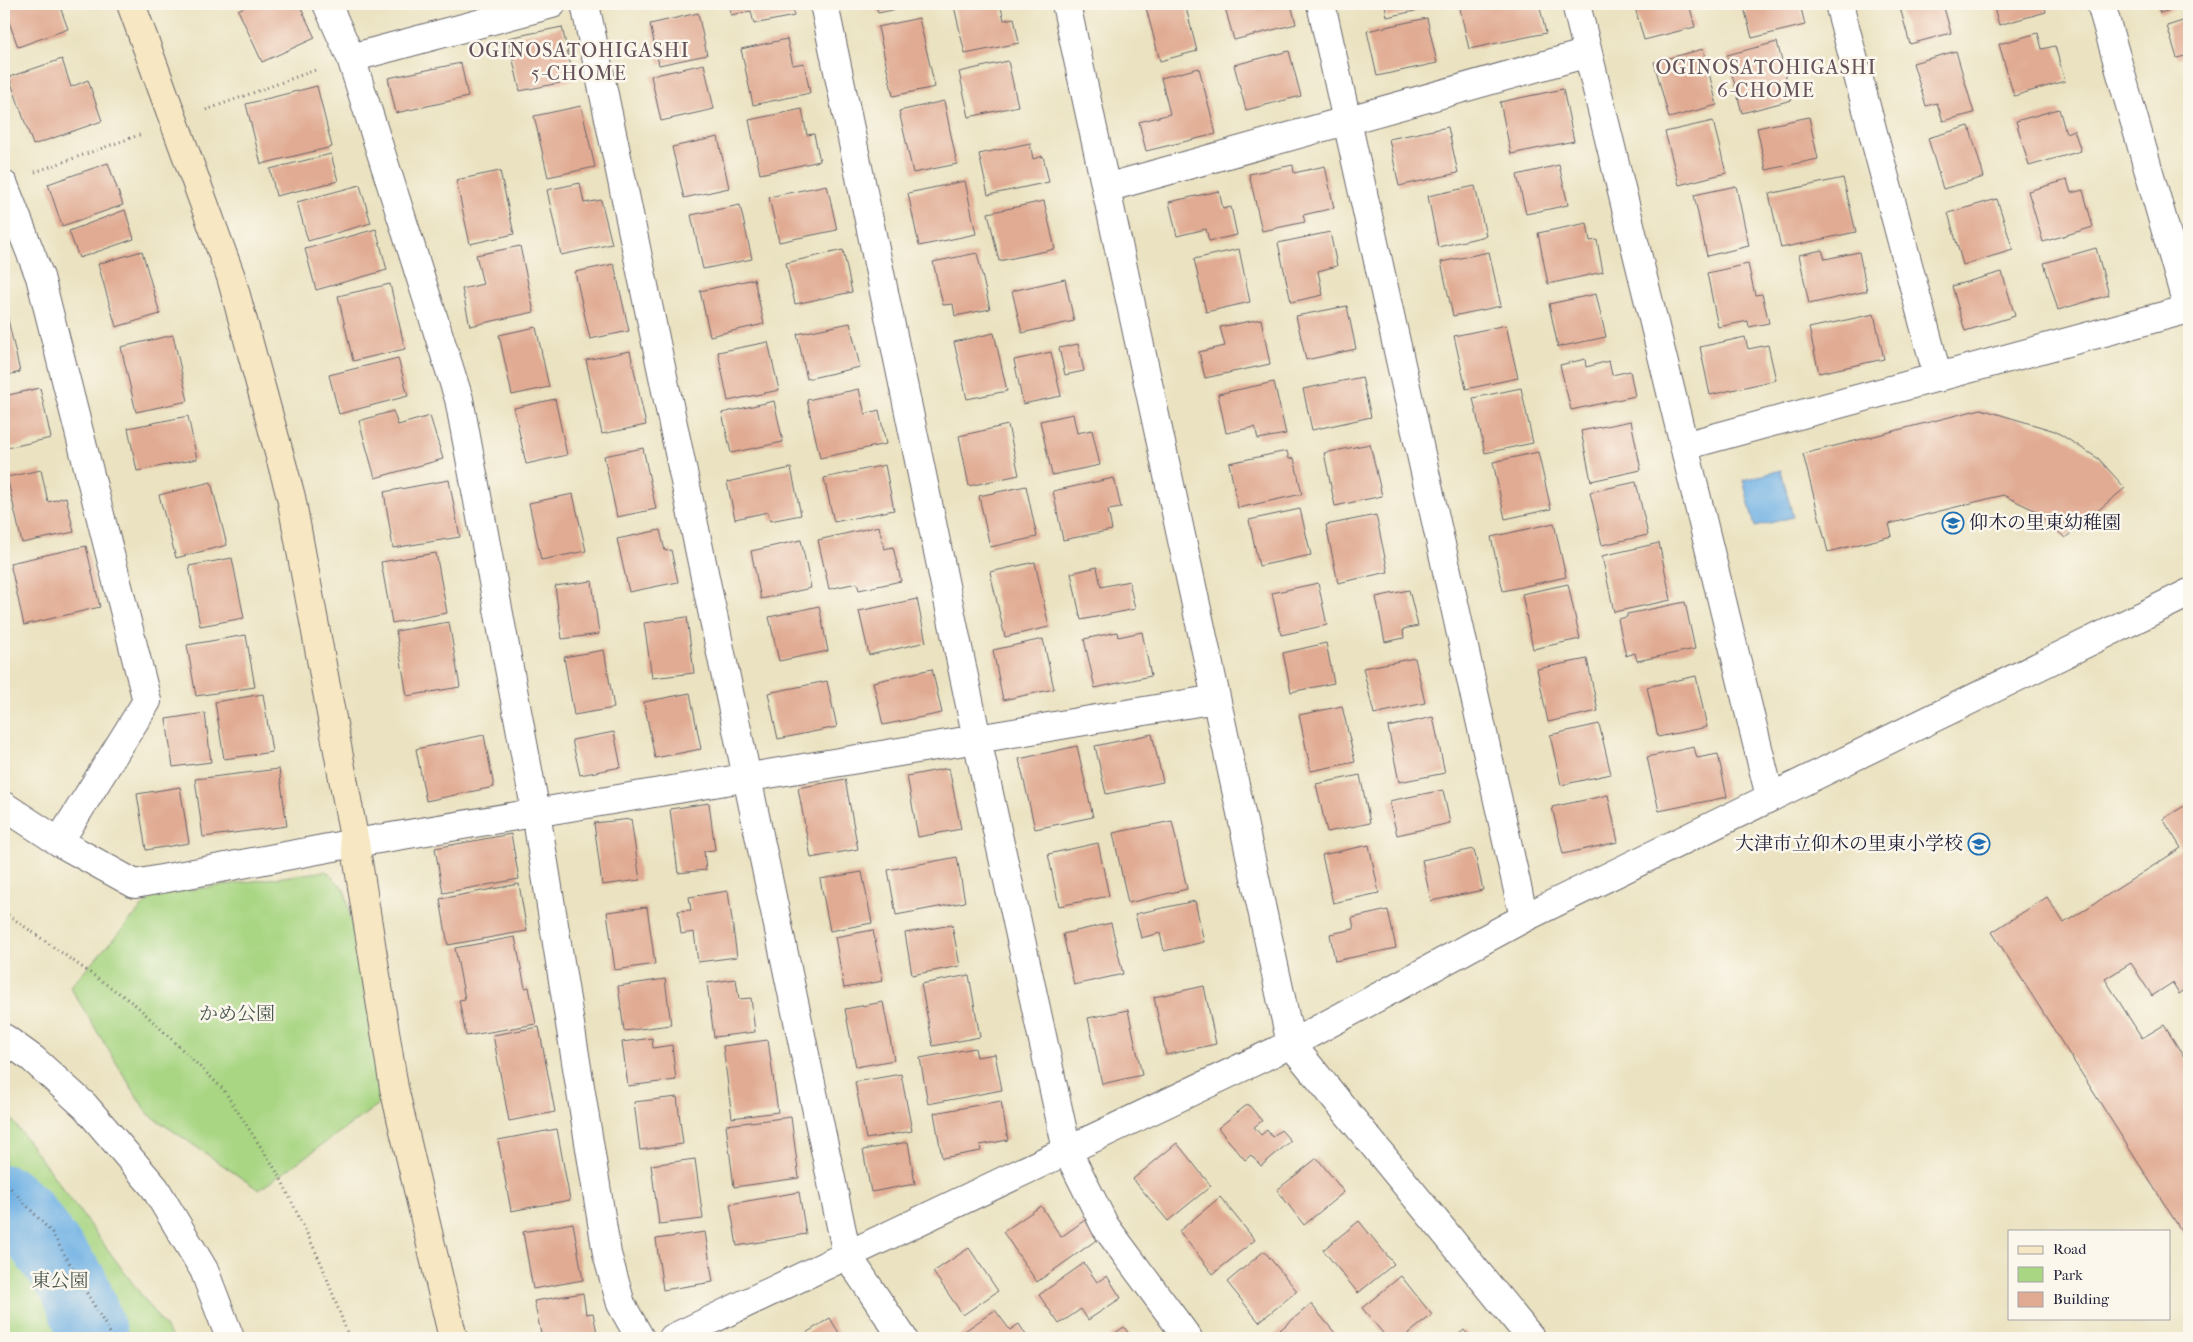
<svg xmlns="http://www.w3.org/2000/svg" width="2193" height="1342" font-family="'IM FELL French Canon','Noto Serif JP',serif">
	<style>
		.green { fill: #a9d683; stroke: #667c5f }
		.water { fill: #70b1e4; stroke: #496a90 }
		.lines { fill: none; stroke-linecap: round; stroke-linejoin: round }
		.river { stroke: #70b1e4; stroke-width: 69 }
		.building { fill: #e1ab93 }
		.street-casing { stroke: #68656a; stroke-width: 30 }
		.secondary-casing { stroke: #68656a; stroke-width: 30 }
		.path { stroke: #68656a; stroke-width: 3; stroke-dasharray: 1 4; stroke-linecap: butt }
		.street { stroke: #fff; stroke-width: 28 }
		.secondary { stroke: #f7e8c3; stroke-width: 28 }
		.labels { text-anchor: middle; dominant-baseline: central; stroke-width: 5; stroke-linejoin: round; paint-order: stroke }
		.poi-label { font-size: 19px; fill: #22223b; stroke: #fbf7ec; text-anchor: start }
		.park-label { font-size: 19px; fill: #4a5851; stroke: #fbf7ec }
		.neighbourhood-label { font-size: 20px; letter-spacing: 1px; fill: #65525a; stroke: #fbf7ec }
	</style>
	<rect width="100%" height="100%" fill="#fbf7ec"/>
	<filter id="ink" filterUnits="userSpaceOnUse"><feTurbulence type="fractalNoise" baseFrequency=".02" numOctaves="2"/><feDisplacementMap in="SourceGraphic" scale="10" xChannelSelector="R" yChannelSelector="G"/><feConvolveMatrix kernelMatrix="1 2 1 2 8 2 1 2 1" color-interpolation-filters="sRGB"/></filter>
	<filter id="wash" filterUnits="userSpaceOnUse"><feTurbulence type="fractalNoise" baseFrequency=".0096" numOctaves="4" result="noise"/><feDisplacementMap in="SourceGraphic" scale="20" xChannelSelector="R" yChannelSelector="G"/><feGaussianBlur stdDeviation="1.12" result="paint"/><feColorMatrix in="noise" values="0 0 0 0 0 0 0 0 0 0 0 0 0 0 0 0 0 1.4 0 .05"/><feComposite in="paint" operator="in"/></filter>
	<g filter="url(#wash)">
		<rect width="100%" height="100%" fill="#eae2c0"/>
		<path class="green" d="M326,871l19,19 41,209 -127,91 -112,-77 -77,-126 83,-92z
			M4,1109l169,229h-169z"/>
		<path class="water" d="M1781,470l12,47 -38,10 -12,-47z"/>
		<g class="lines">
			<path class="river" d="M4,1199l19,16 51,70 20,53"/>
		</g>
		<g id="blocks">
			<path class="building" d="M13,4h46l9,25 -50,18 -14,-39z
				M251,4h48l16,34 -53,24 -24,-52z
				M729,4h63l2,12 -40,8 -3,-13 -20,4z
				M876,4h39l1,1 -38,8z
				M964,4h36l4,16 10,-2 5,25 -54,11 -11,-48z
				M1145,4h40l12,47 -37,10z
				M1224,4h67l5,20 -62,16z
				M1385,4h47l1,3 -46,10z
				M1459,4h80l7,29 -77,16z
				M1634,4h55l6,23 -51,13z
				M1743,4h57l5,21 -53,13z
				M1899,4h44l8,29 -41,11z
				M1993,4h51l2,8 -47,13z
				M2157,4h32v1l-29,8z
				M698,13l9,42 -48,10 -9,-41z
				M919,18l16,69 -42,9 -15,-69z
				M1427,18l10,45 -60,13 -10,-45z
				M2189,19v36l-12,3 -10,-32z
				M562,27l12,53 -54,11 -12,-53z
				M2038,33l4,16 13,-3 10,35 -51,15 -15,-52z
				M787,39l6,26 11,-2 6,30 -57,12 -12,-56z
				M1777,42l15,58 -50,13 -15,-58z
				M1703,49l14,56 -48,13 -15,-56z
				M1289,51l12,45 -55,14 -12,-45z
				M1956,51l18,62 -31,8 -6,-18 -11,3 -13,-43z
				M62,59l9,28 17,-7 14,41 -69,24 -24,-68z
				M1008,61l10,45 -49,11 -10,-45z
				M461,63l7,34 -72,16 -8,-35z
				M704,64l10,45 -53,12 -10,-45z
				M1199,68l17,66 -70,17 -7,-29 31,-8 -9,-36z
				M317,86l15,61 -71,17 -15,-60z
				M1563,89l11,52 -63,13 -11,-52z
				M944,101l13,63 -44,9 -14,-62z
				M581,106l14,61 -47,10 -14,-61z
				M802,109l5,26 7,-1 6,27 -60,13 -11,-54z
				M2059,109l7,24 8,-3 7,21 -52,15 -13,-45z
				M1809,117l9,42 -52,11 -9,-42z
				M1713,121l13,52 -47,12 -14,-53z
				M1969,126l15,51 -41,12 -15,-51z
				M1448,127l10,46 -59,13 -10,-47z
				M718,137l11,51 -45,10 -12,-51z
				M1030,143l3,16 10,-3 6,26 -61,13 -9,-41z
				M331,154l7,27 -62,15 -6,-27z
				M108,163l15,42 -61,21 -14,-42z
				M1293,165l1,8 31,-7 9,42 -31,7 2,7 -43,9 -13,-57z
				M1559,165l9,40 -42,9 -9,-39z
				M500,171l14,63 -44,10 -14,-64z
				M1843,178l13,54 -75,16 -12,-54z
				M2067,180l4,13 12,-3 10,37 -50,15 -15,-51z
				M965,181l11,53 -57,12 -11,-53z
				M580,183l4,20 17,-3 11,44 -51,11 -14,-65z
				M360,185l11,38 -63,18 -11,-39z
				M827,185l10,45 -58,12 -10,-45z
				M1475,186l11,50 -48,11 -10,-51z
				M1736,186l13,60 -42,10 -13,-61z
				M1219,191l4,18 8,-2 6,28 -28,6 -3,-12 -29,7 -8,-34z
				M1997,199l16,51 -50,15 -15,-52z
				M1044,201l11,48 -56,12 -11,-48z
				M740,205l12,54 -49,10 -12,-54z
				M125,210l9,29 -55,19 -10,-27z
				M1587,223l3,18 7,-1 6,32 -55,12 -10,-51z
				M376,229l11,41 -71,20 -11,-41z
				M1330,232l7,34 -19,5 5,24 -32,7 -13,-59z
				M520,246l14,66 -64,14 -8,-37 21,-5 -7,-29z
				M2096,248l13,47 -51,15 -14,-47z
				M1239,249l11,53 -44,10 -12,-53z
				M843,250l9,42 -57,12 -9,-41z
				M1822,250l3,9 34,-7 8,39 -58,13 -10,-49z
				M142,251l18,63 -44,13 -18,-63z
				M1489,252l12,54 -48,10 -12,-54z
				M977,253l13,56 -35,7 -2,-12 -10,1 -10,-43z
				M614,264l15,67 -39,8 -15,-67z
				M1748,264l7,31 7,-1 7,29 -20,4 -1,-6 -30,6 -11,-54z
				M2002,272l13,44 -50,15 -13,-45z
				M754,279l10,45 -54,12 -10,-45z
				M1065,279l9,42 -52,12 -10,-42z
				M390,284l15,65 -52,12 -15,-65z
				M1596,294l10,43 -48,10 -9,-43z
				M1347,306l9,43 -50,11 -10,-44z
				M1874,314l10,45 -65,14 -10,-45z
				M7,315l13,57 -16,4v-60z
				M1261,319l9,45 -65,14 -6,-26 26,-6 -5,-19z
				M850,323l10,44 -53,12 -10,-45z
				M1506,325l12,53 -52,11 -12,-53z
				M536,327l13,60 -37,8 -13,-60z
				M994,333l13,58 -40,8 -13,-57z
				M173,335l15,66 -52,11 -15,-65z
				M1745,337l3,12 20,-4 8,35 -66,15 -10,-48z
				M768,342l11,48 -51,11 -10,-49z
				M1078,344l6,27 -19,4 -6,-27z
				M630,351l16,74 -44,9 -16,-74z
				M1051,352l10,44 -38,8 -9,-44z
				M398,358l10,38 -69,18 -10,-39z
				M1585,359l1,8 23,-6 3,14 18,-4 5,25 -64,14 -11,-45z
				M1362,377l9,40 -59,13 -9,-41z
				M1274,382l12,52 -28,5 -3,-12 -29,6 -8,-39z
				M40,388l11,50 -44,10 -3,-16v-36z
				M1521,388l12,55 -48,10 -12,-55z
				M859,389l6,25 14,-4 7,34 -66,14 -13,-58z
				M555,399l12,56 -41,9 -12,-56z
				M774,401l9,41 -52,11 -9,-40z
				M1981,409l74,22 44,28 26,29 -60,50 -29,-27 -33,-16 -114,29 3,12 -64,16 -25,-98z
				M393,411l5,14 32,-9 13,43 -68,19 -16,-57z
				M1073,414l4,19 15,-3 8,35 -48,10 -12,-54z
				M188,416l9,43 -60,12 -9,-43z
				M1631,421l10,49 -50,11 -10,-50z
				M1008,425l11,50 -50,11 -10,-50z
				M1370,444l12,52 -47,10 -11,-53z
				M643,448l13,61 -39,8 -13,-61z
				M1287,451l2,8 5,-1 8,36 -64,14 -9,-45z
				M1538,452l13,57 -46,10 -12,-57z
				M885,465l9,45 -60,12 -10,-44z
				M791,468l10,47 -31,6 -2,-9 -33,7 -8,-37z
				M41,470l7,32 18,-5 8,35 -52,11 -15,-66z
				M1114,478l7,30 -13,2 4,20 -49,10 -10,-49z
				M449,480l11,57 -67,11 -9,-56z
				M211,482l16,63 -51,13 -17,-63z
				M1636,482l12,53 -46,10 -12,-53z
				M1026,486l11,51 -47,10 -11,-51z
				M573,494l13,57 -45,9 -12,-57z
				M1300,509l11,46 -52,11 -10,-46z
				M1376,515l12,57 -50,11 -12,-58z
				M1554,523l12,54 -63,14 -12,-54z
				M879,526l5,23 9,-2 8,34 -42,9 -2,-7 -28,6 -11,-49z
				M660,530l5,21 6,-1 7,32 -49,10 -12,-53z
				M801,540l10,48 -50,11 -10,-48z
				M1659,543l12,57 -57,12 -12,-56z
				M86,546l14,61 -76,18 -14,-62z
				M436,553l11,60 -55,10 -11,-61z
				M232,558l12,60 -44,8 -11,-60z
				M1035,562l14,65 -44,10 -15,-65z
				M1097,567l4,20 28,-6 6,28 -54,11 -10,-47z
				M592,581l7,53 -37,5 -7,-53z
				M1318,583l9,42 -46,10 -9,-42z
				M1568,584l12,55 -47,10 -11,-55z
				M1409,590l9,36 -15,3 1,9 -19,4 -9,-45z
				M917,599l9,43 -57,13 -10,-44z
				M1685,602l10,47 -58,12 -2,-8 -9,3 -8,-37 9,-2v-3z
				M819,606l9,45 -49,10 -10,-44z
				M687,617l7,56 -42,5 -8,-55z
				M449,622l11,65 -53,9 -11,-65z
				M1117,632l1,5 24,-5 9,44 -56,12 -11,-49z
				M246,635l9,52 -59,9 -9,-51z
				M1043,639l11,50 -51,11 -10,-50z
				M1326,643l8,40 -43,9 -8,-39z
				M604,650l10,58 -40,7 -10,-58z
				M1415,658l10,45 -51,11 -11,-46z
				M1587,659l11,52 -50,11 -11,-53z
				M932,669l10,44 -59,12 -10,-43z
				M1696,676l11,51 -49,10 -11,-50z
				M827,681l10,46 -59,12 -10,-46z
				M690,693l11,56 -46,9 -11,-56z
				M263,694l9,58 -48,7 -9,-57z
				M1342,706l13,56 -44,9 -12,-56z
				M205,713l6,49 -38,5 -7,-48z
				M1433,717l12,56 -46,9 -11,-55z
				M1599,724l12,50 -50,11 -11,-50z
				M614,732l7,35 -41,8 -8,-35z
				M1152,734l11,48 -57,12 -11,-48z
				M484,735l10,52 -68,14 -10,-52z
				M1077,746l16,71 -58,12 -16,-70z
				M1694,747l3,11 21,-4 9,43 -68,14 -12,-54z
				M949,768l12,61 -43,8 -11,-61z
				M279,769l8,57 -84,11 -8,-58z
				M1360,775l10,48 -43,9 -11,-48z
				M845,779l13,70 -47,9 -13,-70z
				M180,787l9,56 -43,7 -9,-56z
				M1443,790l7,33 -53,12 -8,-34z
				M1608,795l10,47 -55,12 -11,-47z
				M709,803l6,47 -11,1 2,19 -28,3 -8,-64z
				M2189,803v184l-10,7 -7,-11 -20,13 -21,-33 -26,16 37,59 22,-13 25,40v178l-197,-311 55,-35 17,26 117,-75 -18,-29z
				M631,819l9,61 -38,5 -8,-62z
				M1172,821l15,68 -59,14 -15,-70z
				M511,834l8,45 -76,14 -8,-45z
				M1098,843l11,53 -50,10 -11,-52z
				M1369,845l10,48 -46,10 -11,-48z
				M1474,849l9,41 -52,11 -9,-41z
				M957,857l8,45 -69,13 -8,-45z
				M862,872l10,51 -42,8 -10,-52z
				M519,884l8,47 -79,14 -8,-46z
				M728,891l9,66 -39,5 -4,-30 -13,2 -3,-23 13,-1 -2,-13z
				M1195,901l9,41 -40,9 -4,-18 -19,5 -6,-24z
				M647,907l8,57 -40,6 -8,-58z
				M1388,910l8,38 -61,13 -5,-27 24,-5 -2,-11z
				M1111,923l12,51 -49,11 -11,-51z
				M952,925l8,41 -48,9 -7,-42z
				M873,930l10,51 -39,7 -9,-51z
				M515,937l10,51 4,-1 7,37 -70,12 -7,-36 6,-1 -10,-51z
				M969,975l11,62 -47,9 -12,-62z
				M665,979l6,46 -47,6 -6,-45z
				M736,979l3,20 12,-1 4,34 -41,5 -7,-54z
				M1204,986l12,58 -50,11 -12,-58z
				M883,1002l11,58 -38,7 -11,-58z
				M1128,1010l14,65 -40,9 -14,-66z
				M539,1027l16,85 -46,9 -16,-86z
				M652,1038l1,10 19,-3 4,35 -48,6 -6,-44z
				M768,1040l10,72 -46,6 -9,-72z
				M975,1048l2,9 18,-3 7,36 -74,14 -8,-46z
				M901,1074l11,57 -46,8 -11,-57z
				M677,1097l6,47 -43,6 -6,-48z
				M1001,1101l7,39 -28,5 1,6 -39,7 -8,-45z
				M1248,1104l14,17 -8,6 7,8 6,-5 5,7 9,-7 10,11 -30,25 -10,-11 -6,5 -27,-32z
				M791,1117l8,61 -65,9 -8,-62z
				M557,1129l13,71 -59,11 -13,-71z
				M908,1142l7,42 -44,8 -8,-42z
				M1177,1143l34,43 -43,35 -35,-42z
				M1317,1158l27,34 -40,33 -27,-35z
				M695,1159l8,60 -44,5 -8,-59z
				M799,1192l7,42 -69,12 -7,-42z
				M1220,1197l35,43 -42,34 -34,-43z
				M1041,1206l20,31 24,-17 13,19 -61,43 -34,-50z
				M1359,1221l35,43 -36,29 -35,-43z
				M573,1223l10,57 -50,9 -10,-57z
				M705,1232l8,50 -50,8 -7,-51z
				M969,1248l29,43 -35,24 -30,-43z
				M1264,1251l33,40 -38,31 -32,-40z
				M1084,1263l13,19 10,-6 14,22 -33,22 -7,-11 -22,15 -20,-29z
				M1401,1276l31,39 -29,23h-16l-25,-30z
				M583,1293l3,21 7,-1 5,25h-56l-8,-37z
				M1311,1304l28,34h-62l-3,-3z
				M995,1310l15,20 9,-6 9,14h-66l-3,-3z
				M830,1318l12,20h-44z
				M1124,1327l8,11h-24z
				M1464,1330l7,8h-17z"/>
		</g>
	</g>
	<g filter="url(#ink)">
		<use href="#blocks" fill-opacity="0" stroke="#68656a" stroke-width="1"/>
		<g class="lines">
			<g class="street-casing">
				<path id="street" d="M327,4l24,54 201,-54
					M585,4l262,1251 56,83
					M824,4l153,735 90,411 38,76 83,112
					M1066,4l225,1040 240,294
					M1321,4l203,914
					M1576,4l194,793
					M1839,4l99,374
					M2101,4l88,308
					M351,58l108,341 77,414 71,441 14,50 19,34
					M4,185l36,92 107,424 -88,141
					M1106,188l482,-135
					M1684,446l505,-137
					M4,806l55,36 76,42 220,-41 861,-144
					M4,1038l29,21 52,47 70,82 49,82 26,68
					M673,1338l618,-294 233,-126 665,-325"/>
			</g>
			<g class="secondary-casing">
				<path id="secondary" d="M131,4l100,273 60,220 64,346 39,245 59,250"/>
			</g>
			<path class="path" d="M206,110l112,-41
				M35,172l107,-38
				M4,912l133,94 86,83 56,86 43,90 27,73
				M4,1181l48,52 61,105"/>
			<use href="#street" class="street"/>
			<use href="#secondary" class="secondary"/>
		</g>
	</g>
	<defs>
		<g id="school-ring" transform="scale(1.125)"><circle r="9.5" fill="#fbf7ec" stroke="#1f6fb2" stroke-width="1.5"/><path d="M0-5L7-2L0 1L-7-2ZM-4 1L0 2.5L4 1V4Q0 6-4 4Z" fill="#1f6fb2"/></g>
	</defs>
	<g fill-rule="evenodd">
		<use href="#school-ring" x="1953" y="523"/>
		<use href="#school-ring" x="1979" y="844"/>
	</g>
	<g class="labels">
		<g class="poi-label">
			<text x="1969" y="523">仰木の里東幼稚園</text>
			<text x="1963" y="844" text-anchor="end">大津市立仰木の里東小学校</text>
		</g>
		<g class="park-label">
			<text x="237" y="1014">かめ公園</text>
			<text x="60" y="1281">東公園</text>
		</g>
		<g class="neighbourhood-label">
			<text x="579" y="50">OGINOSATOHIGASHI<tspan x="579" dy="23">5-CHOME</tspan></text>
			<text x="1766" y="67">OGINOSATOHIGASHI<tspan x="1766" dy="23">6-CHOME</tspan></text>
		</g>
	</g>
	<rect width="2193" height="1342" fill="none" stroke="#fbf7ec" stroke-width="20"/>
	<rect x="2008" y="1230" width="162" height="90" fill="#fbf7ec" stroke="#a4a2a5"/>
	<rect x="2018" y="1246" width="25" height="8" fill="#f7e8c3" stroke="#a4a2a5"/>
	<text x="2053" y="1254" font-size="15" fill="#22223b">Road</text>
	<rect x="2018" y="1267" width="25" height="15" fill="#a9d683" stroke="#a4a2a5"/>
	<text x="2053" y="1280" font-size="15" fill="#22223b">Park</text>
	<rect x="2018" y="1292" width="25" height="15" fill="#e1ab93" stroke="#a4a2a5"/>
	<text x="2053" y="1304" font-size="15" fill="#22223b">Building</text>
</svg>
